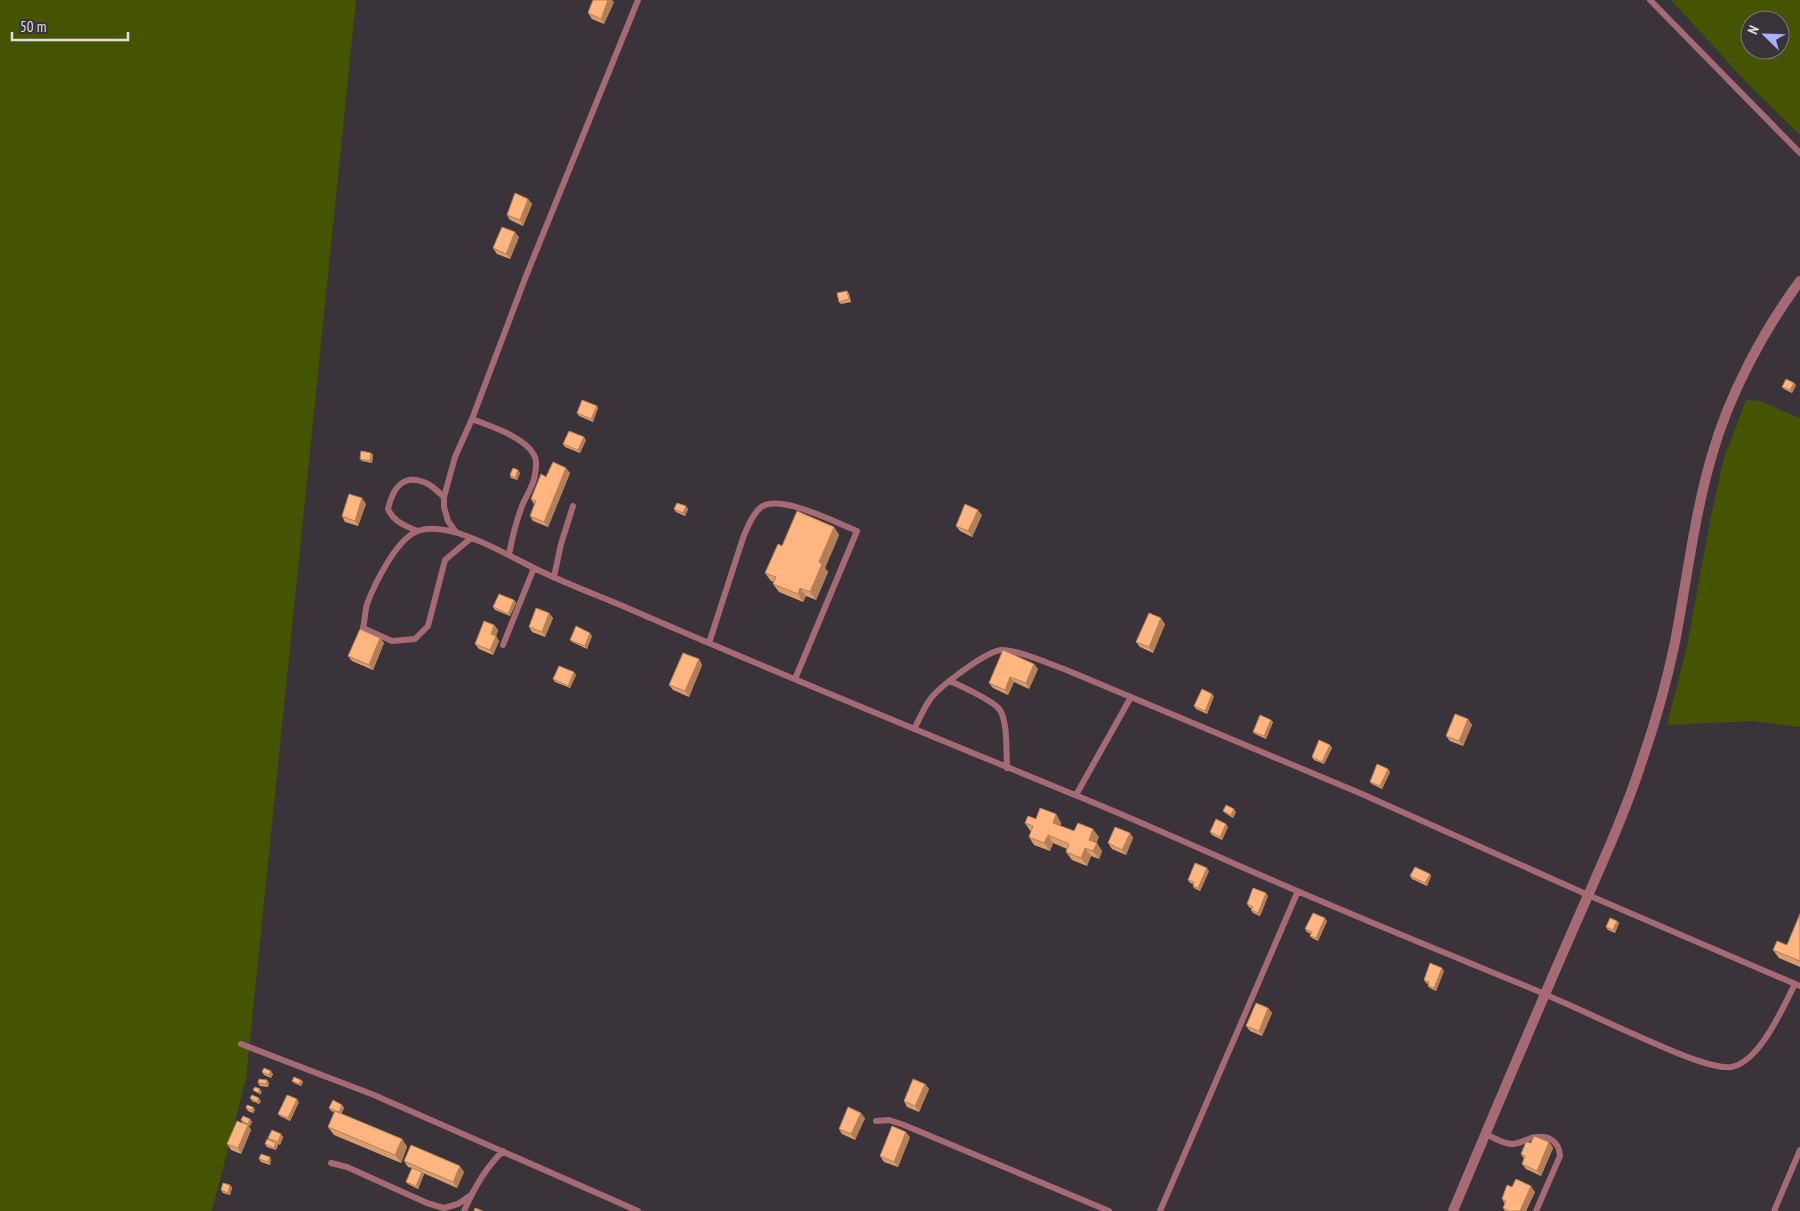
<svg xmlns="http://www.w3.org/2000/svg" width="1800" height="1211" font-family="'PT Sans Narrow',sans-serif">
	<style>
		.green { fill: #455401; fill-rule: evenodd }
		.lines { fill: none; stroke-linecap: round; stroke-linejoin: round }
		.lane { stroke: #a66a74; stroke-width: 6 }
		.street { stroke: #a66a74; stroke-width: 10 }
		.wall { fill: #db9c6d }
		.shaded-wall { fill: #b27f59 }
		.building { fill: #ffb57f; stroke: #b27f59 }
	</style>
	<rect width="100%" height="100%" fill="#3a3339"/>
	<path class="green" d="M0,0h356l-110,1079 -34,132h-212z
		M1671,0h129v135l-52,-51zM1750,20h30v30h-30z
		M1746,400l14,1 40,17v309l-46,-6 -87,4 20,-79 23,-125 14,-63z"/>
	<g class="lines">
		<path class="lane" d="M1650,0l150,153
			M472,419c18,7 53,18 62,36 3,5 2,14 1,19 -1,11 -9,22 -13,32 -6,16 -10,32 -13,49
			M418,531c-13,-5 -24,-9 -30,-22 5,-22 16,-37 40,-25 6,3 11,9 16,13
			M456,532l-8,-11 -4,-14v-10l11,-40 17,-38 54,-143 112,-276
			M471,538l-26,22 -17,66 -13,13 -23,2 -29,-13c2,-8 2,-17 4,-24 8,-21 30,-66 51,-73 32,-11 87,23 116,37 32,16 66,28 98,42 147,64 295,124 443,185 74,30 147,64 220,95 74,32 148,62 221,92 36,15 71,31 106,47 24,10 86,41 109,38 29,-5 52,-60 64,-83
			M554,577l7,-33 12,-38
			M709,643l34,-105c4,-10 9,-23 17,-30 17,-16 77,15 97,23l-62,148
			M503,645l31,-77
			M950,681c11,5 44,20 50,29 8,14 6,42 7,58
			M914,729c5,-9 9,-19 15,-28 8,-13 56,-49 72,-51 15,-1 48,14 63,19l298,125 226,101 212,91
			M1076,795l55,-98
			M241,1044l133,51 264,116
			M876,1121l13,-1 15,5 205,86
			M1485,1134c8,3 18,10 27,10 7,0 13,-4 19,-6 16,-4 28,2 29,18l-24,55
			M331,1163l16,4 80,36 17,5 14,-4 13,-9
			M464,1211c10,-23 21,-43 39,-60
			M1160,1211l138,-320
			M1774,1211l26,-61"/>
		<path class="street" d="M1453,1211c37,-88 74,-176 112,-263 27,-63 57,-125 78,-190 13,-38 24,-77 32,-116 12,-62 19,-126 37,-187 17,-60 51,-124 88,-174"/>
	</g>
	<path class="wall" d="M614,2l-10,22 -12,-5 -4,-6z
		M528,199l4,5 -9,22 -13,-6 -3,-5z
		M519,237l-9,22 -13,-5 -4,-6z
		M847,291l2,3 2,8 -10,2 -2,-2z
		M1796,385l-4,8 -8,-4 -2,-2z
		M598,408l-5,14 -14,-6 -2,-3z
		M586,440l-6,13 -15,-6 -2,-3z
		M371,453l2,2 -1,8 -10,-2 -2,-2z
		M520,473l-3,7 -6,-2 -1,-3z
		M570,473l-22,54 -15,-6 -3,-5 4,-12 -3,-5 15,-22z
		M366,504l-8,22 -13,-4 -3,-6z
		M674,509h14l-3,7 -9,-4z
		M982,515l-10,22 -12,-6 -4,-5z
		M834,527l5,8 -14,33 3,4 -12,28 -10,-4 -3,6 -24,-10 -6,-8 1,-2 -3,-1 -6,-8 17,-27z
		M514,600l2,3 -6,13 -15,-6 -2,-3z
		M549,613l4,5 -8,19 -13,-5 -3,-5z
		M1165,624l-12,29 -13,-6 -4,-5z
		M494,625l4,5 -2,6 3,5 -6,14 -14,-6 -4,-5z
		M592,636l-5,13 -15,-7 -2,-2z
		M380,638l4,5 -11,27 -21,-9 -4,-5z
		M699,659l3,6 -13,32 -16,-7 -4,-5z
		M1034,664l4,5 -9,20 -15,-7 -6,13 -15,-7 -4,-5z
		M576,675l-6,13 -15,-6 -2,-3z
		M1214,696l-7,18 -11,-5 -2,-3z
		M1468,719l4,6 -9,21 -13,-5 -4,-5z
		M1271,720l2,2 -7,17 -11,-5 -2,-2z
		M1330,745l2,3 -8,16 -10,-4 -2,-3z
		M1388,769l2,3 -8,17 -10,-5 -2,-2z
		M1223,811l13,1 -3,6 -8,-5z
		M1056,814l5,9 -1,3 14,5 25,6 -3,6 6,8 -3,8 -8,-3 -4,10 -15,-6 -6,-8 1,-3 -14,-6 -3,8 -16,-6 -5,-8 2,-5 -6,-9 11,-4z
		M1228,827l-6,13 -10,-5 -2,-3z
		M1130,833l3,5 -7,17 -14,-6 -4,-6z
		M1209,871l-9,20 -6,-3 -1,-2v-2l-3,-1 -2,-3z
		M1430,874l1,2 -4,10 -15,-7 -2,-3z
		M1268,896l-8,20 -7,-3 -2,-3 1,-1 -3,-2 -2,-3z
		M1800,914v53l-21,-9 -6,-8 14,-5z
		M1327,921l-9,20 -6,-3 -2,-2 1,-2 -4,-2 -2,-3z
		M1617,921l2,2 -4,10 -7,-3 -2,-3z
		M1444,971l-8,20 -6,-3 -2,-2v-2l-2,-1 -2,-3z
		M1268,1008l4,5 -10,23 -12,-5 -4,-5z
		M262,1072l11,2 -2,4 -7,-3z
		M267,1080l2,3 -1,4 -8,-1 -2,-3z
		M301,1080l2,2 -2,4 -7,-3 -2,-2z
		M925,1084l4,5 -10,23 -12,-5 -3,-6z
		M250,1098l11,3 -2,3 -7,-3z
		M299,1102l-9,19 -10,-5 -2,-2z
		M342,1105l2,3 -3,6 61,25 5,8 -6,16 -67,-28 -6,-8 6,-15 -3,-1 -2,-3z
		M253,1107l2,3 -2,3 -5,-2 -2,-3z
		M865,1118l-10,22 -13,-6 -3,-5z
		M250,1119l2,3 -2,4 -2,-1 3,5 -10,24 -10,-4 -4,-6 16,-21 -2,-3z
		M281,1134l2,3 -3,8 -3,-2 1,2 -2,5 -9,-3 -2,-3 4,-4 -1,-2z
		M910,1137l-12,30 -14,-5 -4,-6z
		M1549,1142l4,6 -12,28 -15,-7 -4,-5 2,-5 -3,-5 10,-11z
		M270,1157l1,3 -1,5 -9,-3 -2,-3z
		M404,1161l60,11 -7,16 -34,-15 1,1 -6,15 -10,-5 -2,-2 6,-14 -4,-1z
		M230,1185l2,3 -2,7 -7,-2 -2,-3z
		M1512,1187l23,5 -9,19h-21l-2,-3 2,-4 -3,-5z"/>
	<path class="shaded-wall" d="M608,0h4l2,2 -10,22 -3,-5z
		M528,199l4,5 -9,22 -3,-6z
		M515,232l4,5 -9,22 -4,-5z
		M1794,383l2,2 -4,8 -2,-3z
		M597,406l1,2 -5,14 -2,-3z
		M584,437l2,3 -6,13 -2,-3z
		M371,453l2,2 -1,8 -2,-2z
		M566,468l4,5 -22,54 -4,-5z
		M518,470l2,3 -3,7 -2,-2z
		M362,498l4,6 -8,22 -3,-5z
		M686,506l2,3 -3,7 -2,-3z
		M978,510l4,5 -10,22 -4,-6z
		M834,527l5,8 -14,33 3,4 -12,28 -6,-8 9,-30z
		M800,588l6,8 -3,6 -5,-8z
		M514,600l2,3 -6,13 -2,-2z
		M549,613l4,5 -8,19 -3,-5z
		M1161,618l4,6 -12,29 -4,-6z
		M494,625l4,5 -2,6 3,5 -6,14 -3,-5 1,-16z
		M590,633l2,3 -5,13 -2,-3z
		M380,638l4,5 -11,27 -4,-5z
		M699,659l3,6 -13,32 -4,-6z
		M1034,664l4,5 -9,20 -3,-6z
		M574,672l2,3 -6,13 -2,-2z
		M1010,677l4,5 -6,13 -3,-5z
		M1212,694l2,2 -7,18 -2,-3z
		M1468,719l4,6 -9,21 -4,-5z
		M1271,720l2,2 -7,17 -2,-3z
		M1330,745l2,3 -8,16 -2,-2z
		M1388,769l2,3 -8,17 -2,-3z
		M1234,809l2,3 -3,6 -2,-3z
		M1056,814l5,9 -3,8 -5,-8z
		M1226,824l2,3 -6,13 -2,-3z
		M1093,829l6,8 -5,11 -5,-8z
		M1130,833l3,5 -7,17 -4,-5z
		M1048,835l5,8 -3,8 -6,-8z
		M1097,843l5,8 -3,8 -6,-8z
		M1085,848l6,8 -4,10 -6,-8z
		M1207,868l2,3 -9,20 -2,-3z
		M1430,874l1,2 -4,10 -2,-3z
		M1266,893l2,3 -8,20 -2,-3z
		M1325,918l2,3 -9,20 -2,-3z
		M1617,921l2,2 -4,10 -2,-3z
		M1442,968l2,3 -8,20 -2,-3z
		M1268,1008l4,5 -10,23 -3,-5z
		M271,1071l2,3 -2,4 -2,-3z
		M267,1080l2,3 -1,4 -2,-3z
		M301,1080l2,2 -2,4 -2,-2z
		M925,1084l4,5 -10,23 -4,-6z
		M260,1089l2,3 -2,3 -2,-2z
		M259,1098l2,3 -2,3 -2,-2z
		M297,1099l2,3 -9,19 -2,-3z
		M342,1105l2,3 -4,8 -1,-3z
		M253,1107l2,3 -2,3 -1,-3z
		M861,1113l4,5 -10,22 -4,-6z
		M250,1119l2,3 -2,4 -2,-2z
		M248,1125l3,5 -10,24 -3,-6z
		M906,1132l4,5 -12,30 -4,-5z
		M281,1134l2,3 -3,8 -2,-3z
		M402,1139l5,8 -6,16 -6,-8z
		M1549,1142l4,6 -12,28 -4,-5z
		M276,1143l2,2 -2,5 -2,-2z
		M270,1157l1,3 -1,5 -2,-3z
		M460,1166l4,6 -7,16 -4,-6z
		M422,1172l2,2 -6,15 -2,-3z
		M230,1185l2,3 -2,7 -2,-2z
		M1531,1186l4,6 -9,19h-6z"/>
	<path class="building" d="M593,0h15l-7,19 -13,-6z
		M515,193l13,6 -8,21 -13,-5z
		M502,227l13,5 -9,22 -13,-6z
		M847,291l2,8 -10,3 -2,-9z
		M1786,379l8,4 -4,7 -8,-3z
		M582,400l15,6 -6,13 -14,-6z
		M569,431l15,6 -6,13 -15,-6z
		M361,451l10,2 -1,8 -10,-2z
		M553,462l13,6 -22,54 -14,-6 6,-15 -5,-2 10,-25 5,3z
		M513,468l5,2 -3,8 -5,-3z
		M349,494l13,4 -7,23 -13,-5z
		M677,503l9,3 -3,7 -9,-4z
		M965,504l13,6 -10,21 -12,-5z
		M797,511l37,16 -15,35 3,2 -12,28 -10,-4 -2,6 -25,-10 3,-7 -11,-4 13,-29 4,2z
		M499,594l15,6 -6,14 -15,-7z
		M536,608l13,5 -7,19 -13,-5z
		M1149,613l12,5 -12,29 -13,-5z
		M484,621l10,4 -3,9 5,2 -6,14 -15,-6z
		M576,626l14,7 -5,13 -15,-6z
		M360,629l20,9 -11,27 -21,-9z
		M1003,650l31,14 -8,19 -16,-6 -5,13 -16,-7z
		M683,653l16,6 -14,32 -16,-6z
		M559,666l15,6 -6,14 -15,-7z
		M1202,689l10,5 -7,17 -11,-5z
		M1455,714l13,5 -9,22 -13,-5z
		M1260,715l11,5 -7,16 -11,-4z
		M1319,740l11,5 -8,17 -10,-5z
		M1377,764l11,5 -8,17 -10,-4z
		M1226,805l8,4 -3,6 -8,-4z
		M1040,808l16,6 -3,9 21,8 4,-8 15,6 -4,11 8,3 -4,8 -8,-3 -4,10 -15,-6 3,-8 -21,-9 -4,8 -15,-6 4,-11 -8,-3 3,-7 8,3z
		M1216,819l10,5 -6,13 -10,-5z
		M1115,827l15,6 -8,17 -14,-7z
		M1195,863l12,5 -9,20 -5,-2 1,-4 -6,-2z
		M1415,867l15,7 -5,9 -15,-7z
		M1253,888l13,5 -8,20 -7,-3 2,-3 -6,-3z
		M1313,913l12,5 -9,20 -6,-2 2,-4 -7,-3z
		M1800,914v47l-27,-11 4,-9 10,4z
		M1610,918l7,3 -4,9 -7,-3z
		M1430,963l12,5 -8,20 -6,-2 1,-4 -5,-2z
		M1256,1003l12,5 -9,23 -13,-5z
		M264,1068l7,3 -2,4 -7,-3z
		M294,1077l7,3 -2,4 -7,-3z
		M259,1079l8,1 -1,4 -8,-1z
		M913,1079l12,5 -10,22 -11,-5z
		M255,1087l5,2 -2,4 -5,-3z
		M252,1095l7,3 -2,4 -7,-4z
		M287,1095l10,4 -9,19 -10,-4z
		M333,1100l9,5 -3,7 -10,-4z
		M247,1105l6,2 -1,3 -6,-2z
		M848,1107l13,6 -10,21 -12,-5z
		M335,1111l67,28 -7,16 -67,-28z
		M243,1116l7,3 -2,5 -7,-4z
		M237,1121l11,4 -10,23 -11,-4z
		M892,1126l14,6 -12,30 -14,-6z
		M272,1130l9,4 -3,8 -10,-4z
		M1534,1136l15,6 -12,29 -15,-7 3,-8 -4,-2 5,-12 5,1z
		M267,1139l9,4 -2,5 -9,-4z
		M411,1145l49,21 -7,16 -49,-21z
		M261,1154l9,3 -2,5 -9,-3z
		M412,1168l10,4 -6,14 -10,-4z
		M1516,1179l15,7 -11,25h-11l-6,-3 3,-7 -4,-2 5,-14 5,2z
		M223,1183l7,2 -2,8 -7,-3z
		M475,1208l8,3h-9z"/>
	<g transform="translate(1765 35) rotate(293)"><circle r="24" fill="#3a3339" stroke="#7d777d"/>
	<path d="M0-4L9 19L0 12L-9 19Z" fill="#a7b1fc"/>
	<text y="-8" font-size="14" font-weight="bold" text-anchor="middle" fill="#e2dee2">N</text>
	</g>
	<path d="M12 32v8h116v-8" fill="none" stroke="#e2dee2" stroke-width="2.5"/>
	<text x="20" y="32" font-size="15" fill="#e2dee2" stroke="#3a3339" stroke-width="4" paint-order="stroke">50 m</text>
</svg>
